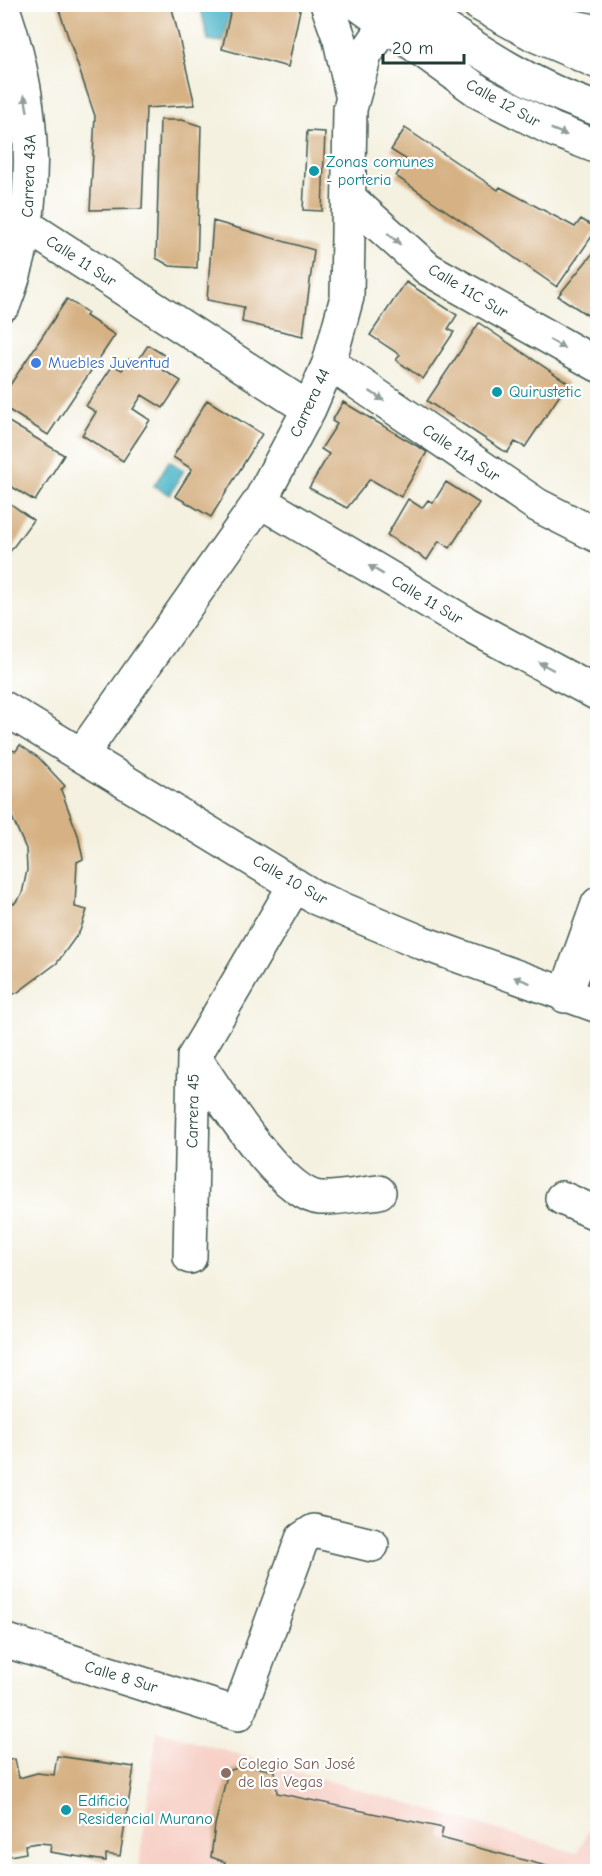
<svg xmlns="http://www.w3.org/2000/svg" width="602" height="1876" font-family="'Comic Neue',sans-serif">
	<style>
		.built { fill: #f7d1c8 }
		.water { fill: #4ab4c8; stroke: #34787e; stroke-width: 1.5 }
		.building { fill: #d6b183 }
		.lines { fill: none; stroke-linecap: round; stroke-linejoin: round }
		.minor-casing { stroke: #3f584e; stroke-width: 36 }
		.minor { stroke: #fff; stroke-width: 33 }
		.oneway { fill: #8f9e9a }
		.culture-dot { fill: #0f9aa8; stroke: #fff; stroke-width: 2 }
		.shop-dot { fill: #3f7fe0; stroke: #fff; stroke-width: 2 }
		.education-dot { fill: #8d6e63; stroke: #fff; stroke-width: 2 }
		.labels { text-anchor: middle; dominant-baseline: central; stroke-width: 4.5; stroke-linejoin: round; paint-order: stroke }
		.street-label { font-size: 16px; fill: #1f3d34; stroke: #fff }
		.culture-label { font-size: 16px; fill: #0d838f; stroke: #fff; text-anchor: start }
		.shop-label { font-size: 16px; fill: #366cbe; stroke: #fff; text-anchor: start }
		.education-label { font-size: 16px; fill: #785e54; stroke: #fff; text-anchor: start }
	</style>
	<rect width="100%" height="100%" fill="#fff"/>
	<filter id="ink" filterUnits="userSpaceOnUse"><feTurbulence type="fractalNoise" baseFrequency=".0167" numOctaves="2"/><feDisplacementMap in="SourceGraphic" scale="12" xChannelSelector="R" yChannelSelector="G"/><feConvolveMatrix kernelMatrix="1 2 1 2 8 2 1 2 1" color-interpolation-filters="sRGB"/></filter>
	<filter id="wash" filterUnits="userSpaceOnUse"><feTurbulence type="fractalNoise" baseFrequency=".008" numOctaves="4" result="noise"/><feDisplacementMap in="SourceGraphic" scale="24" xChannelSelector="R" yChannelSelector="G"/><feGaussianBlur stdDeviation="1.35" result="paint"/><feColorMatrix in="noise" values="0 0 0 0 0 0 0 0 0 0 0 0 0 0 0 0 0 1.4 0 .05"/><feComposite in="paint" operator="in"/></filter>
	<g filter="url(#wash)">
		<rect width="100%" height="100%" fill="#f4f1e0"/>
		<path class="built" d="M157,1731l420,122 20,-39v57l-459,1z"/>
		<path class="water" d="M200,5h32l-9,37 -15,-2z
			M169,461l15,9 -14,25 -16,-9z"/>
		<g id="blocks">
			<path class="building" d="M57,4h114l24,101 -49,3 -4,101 -52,1 5,-94z
				M232,4l69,1 -13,62 -66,-18z
				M160,120h22l19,6 -4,142 -27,-2 -14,-8z
				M405,128l93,62 2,-3 75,40 6,-8 16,10 -40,58 -161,-111 11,-16 -16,-10z
				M307,131l18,1 -3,79 -19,-1z
				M213,221l101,29 -11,86 -61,-14 2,-15 -37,-7z
				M598,247v75l-40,-26z
				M406,282l51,33 -9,14 6,3 -31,47 -27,-19 4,-5 -30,-20z
				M67,299l21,14 -2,3 29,19 -67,100 -44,-28v-13z
				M479,323l89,60 -43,64 -10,-5 -8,11 -80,-52z
				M148,345l19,12 -7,11 21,13 -18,27 -21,-13 -9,14 17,11 -27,41 -41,-26 14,-23 -10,-6 27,-41 9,5 7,-11 7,5z
				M207,400l55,34 -51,83 -36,-21 17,-27 -19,-12z
				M343,402l84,50 -26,45 -31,-18 -23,29 -38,-20 20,-34 -8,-5 16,-25 -5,-3z
				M4,419l60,36 -29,46 -31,-19z
				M446,482l33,21 -29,45 -11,-7 -12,19 -40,-25 21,-36 14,9 6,-8 5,3z
				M4,499l29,21 -29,40z
				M20,745l19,13 26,28 -4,4 17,45 5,24 -6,3 -2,45 12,3 -7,21 -23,32 -39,29 -14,6 3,-75 -3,-24 10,5 8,-10 5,-24 -1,-21 -22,-50v-38l7,-11 5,1z
				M57,1756l77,11 -14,89 -14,-2v7l-56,-9 1,-8 -13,-1 -13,2 1,8 -22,4v-96l11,-2 4,19 18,-5 17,2z
				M246,1765l29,6 2,22 166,35 -2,10 128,34h-345l1,-10 -14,-5 4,-32 13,-54z"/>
		</g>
	</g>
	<g filter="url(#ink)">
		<use href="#blocks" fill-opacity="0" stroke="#3f584e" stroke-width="1.5"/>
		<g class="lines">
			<g class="minor-casing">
				<path id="minor" d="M327,4l13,36 12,55
					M358,4l123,89 73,37 44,17
					M408,4c60,40 121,83 190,105
					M479,4l56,31 63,27
					M4,11c33,97 37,197 0,293
					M532,18l66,14
					M350,199l78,70 170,96
					M4,211l305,198
					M329,363l208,142 61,31
					M260,501l207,123 131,70
					M4,708l312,190 107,45 175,63
					M82,754l178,-253 49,-92 20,-46 18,-66 3,-188 15,-54 35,-51
					M565,996l33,-92
					M194,1057c23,33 86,138 126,141 18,1 40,-4 59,-6
					M562,1198l36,16
					M190,1257l4,-200 101,-172
					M4,1640l234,74 64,-175 12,-8 58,14"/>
			</g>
			<use href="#minor" class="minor"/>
		</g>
		<defs><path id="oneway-solid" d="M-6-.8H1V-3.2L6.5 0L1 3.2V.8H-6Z" transform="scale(1.5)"/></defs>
		<g class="oneway">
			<use href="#oneway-solid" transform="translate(26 103) rotate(-100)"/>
			<use href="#oneway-solid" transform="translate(559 132) rotate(22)"/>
			<use href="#oneway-solid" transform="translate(394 239) rotate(42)"/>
			<use href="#oneway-solid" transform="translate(557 344) rotate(30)"/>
			<use href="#oneway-solid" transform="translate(377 396) rotate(34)"/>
			<use href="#oneway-solid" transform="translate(376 570) rotate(-149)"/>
			<use href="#oneway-solid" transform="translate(546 666) rotate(-152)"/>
			<use href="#oneway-solid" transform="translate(522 980) rotate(-160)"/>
		</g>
	</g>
	<g class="culture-dot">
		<circle cx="314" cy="171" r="6"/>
		<circle cx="497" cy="392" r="6"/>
		<circle cx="66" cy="1810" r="6"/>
	</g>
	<circle class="shop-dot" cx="36" cy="363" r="6"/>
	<circle class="education-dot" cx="226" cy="1773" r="6"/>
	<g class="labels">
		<g class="street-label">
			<text transform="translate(503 103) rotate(29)">Calle 12 Sur</text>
			<text transform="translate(29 176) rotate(-88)">Carrera 43A</text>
			<text transform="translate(81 261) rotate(33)">Calle 11 Sur</text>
			<text transform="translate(468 291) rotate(31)">Calle 11C Sur</text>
			<text transform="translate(310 403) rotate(-65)">Carrera 44</text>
			<text transform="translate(461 453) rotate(34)">Calle 11A Sur</text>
			<text transform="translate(427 600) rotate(31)">Calle 11 Sur</text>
			<text transform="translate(290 880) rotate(30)">Calle 10 Sur</text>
			<text transform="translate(193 1111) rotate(-89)">Carrera 45</text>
			<text transform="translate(121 1677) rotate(17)">Calle 8 Sur</text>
		</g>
		<g class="culture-label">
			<text x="326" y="162">Zonas comunes<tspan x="326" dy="18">- porteria</tspan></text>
			<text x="509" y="392">Quirustetic</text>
			<text x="78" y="1801">Edificio<tspan x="78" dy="18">Residencial Murano</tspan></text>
		</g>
		<g class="shop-label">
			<text x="48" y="363">Muebles Juventud</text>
		</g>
		<g class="education-label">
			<text x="238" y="1764">Colegio San José<tspan x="238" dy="18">de las Vegas</tspan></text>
		</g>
	</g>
	<rect width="602" height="1876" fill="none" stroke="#fff" stroke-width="24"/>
	<path d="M383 54v9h81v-9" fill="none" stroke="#1f3d34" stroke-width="3"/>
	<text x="392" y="54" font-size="18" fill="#1f3d34" stroke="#ffffff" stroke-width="4.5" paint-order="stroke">20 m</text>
</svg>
